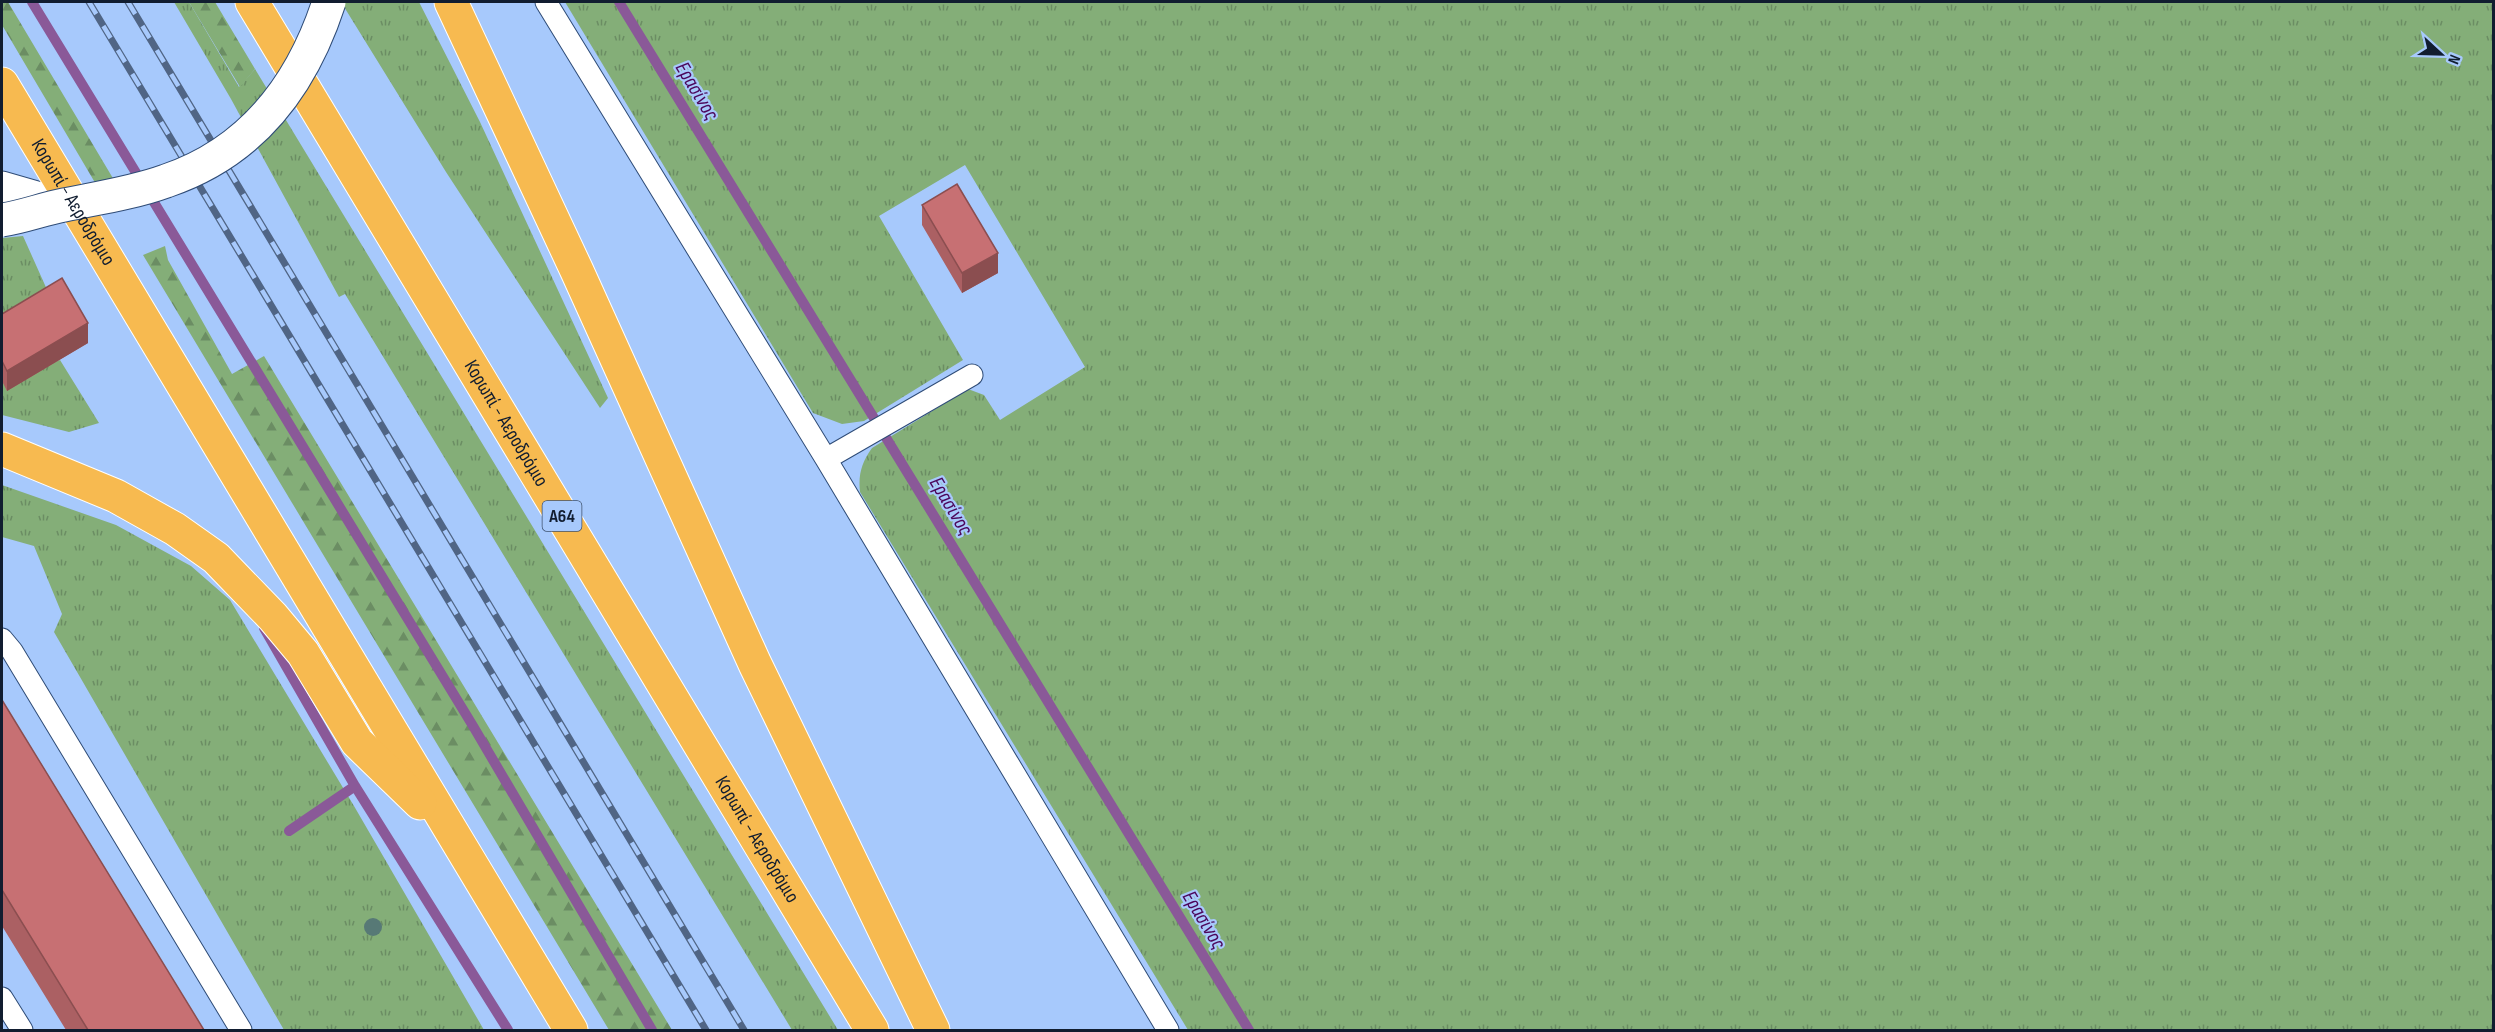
<svg xmlns="http://www.w3.org/2000/svg" width="2495" height="1032" font-family="'Sofia Sans Condensed',sans-serif">
	<style>
		.grass { fill: url(#grass-tufts) }
		.forest { fill: url(#forest-firs) }
		.lines { fill: none; stroke-linecap: round; stroke-linejoin: round }
		.stream { stroke: #8a5998; stroke-width: 10 }
		.service-casing { stroke: #2f4c77; stroke-width: 23 }
		.minor-casing { stroke: #2f4c77; stroke-width: 35 }
		.motorway-casing { stroke: #fff; stroke-width: 35 }
		.service { stroke: #fff; stroke-width: 21 }
		.minor { stroke: #fff; stroke-width: 33 }
		.motorway { stroke: #f7ba50; stroke-width: 33 }
		.rail-casing { stroke: #506585; stroke-width: 7 }
		.rail { stroke: #a7c9fc; stroke-width: 4.5; stroke-dasharray: 14; stroke-linecap: butt }
		.minor-bridge-casing { stroke: #2f4c77; stroke-width: 35; stroke-linecap: butt }
		.minor-bridge { stroke: #fff; stroke-width: 33 }
		.tree { fill: #577976 }
		.wall { fill: #ab6063 }
		.shaded-wall { fill: #8b4e50 }
		.building { fill: #c77073; stroke: #8b4e50; stroke-width: 1.5 }
		.labels { text-anchor: middle; dominant-baseline: central; stroke-width: 4.5; stroke-linejoin: round; paint-order: stroke }
		.shield { fill: #a7c9fc; stroke: #3e516d; stroke-width: 1.5 }
		.shield-label { font-size: 18px; font-weight: bold; fill: #111d30 }
		.street-label { font-size: 20px; fill: #111d30; stroke: #a7c9fc }
		.water-label { font-size: 21px; font-style: italic; fill: #4c075b; stroke: #a7c9fc }
	</style>
	<defs>
		<pattern id="grass-tufts" width="24" height="20" patternUnits="userSpaceOnUse" patternTransform="scale(1.5)"><rect width="24" height="20" fill="#84ae78"/><path d="M3 7l-1-3M5 7V3M7 7l1-3M15 17l-1-3M17 17v-4M19 17l1-3" fill="none" stroke="#6b8d63"/></pattern>
		<pattern id="forest-firs" width="22" height="20" patternUnits="userSpaceOnUse" patternTransform="scale(1.5)"><rect width="22" height="20" fill="#84ae78"/><path d="M5 1l3.5 6h-7zM16 11l3.5 6h-7z" fill="#6b8d63"/></pattern>
	</defs>
	<rect width="100%" height="100%" fill="#a7c9fc"/>
	<path class="grass" d="M174,2h15l50,85 16,-18 583,961h-46l-447,-736 -6,3 -108,-198z
		M341,2h78l61,120 128,276 -8,10 -154,-236z
		M565,2h1928v1028h-1305l-328,-538c-2,-18 2,-30 12,-44l96,-59 16,6 16,25 85,-53 -120,-202 -86,51 84,144 -99,61 -22,3 -29,-11z
		M23,236l30,67 -51,31v-96z
		M60,360l39,63 -30,9 -67,-17v-34z
		M2,485l114,40 75,41 39,34 124,206 130,224h-200l-230,-398 8,-18 -28,-68 -32,-9z"/>
	<path class="forest" d="M2,2h6l106,178 -17,6 -95,-161z
		M189,2h26l40,67 -15,18z
		M165,246l3,14 64,114 32,-18 408,674h-63l-466,-775z"/>
	<g class="lines">
		<path class="stream" d="M32,2l441,724 179,304
			M619,2l630,1028
			M264,628l91,158 153,244
			M289,831l66,-45"/>
		<g class="service-casing">
			<path id="service" d="M546,2l280,457 342,571
				M826,459l146,-84
				M2,639l10,12 229,379
				M2,998l20,32"/>
		</g>
		<g class="minor-casing">
			<path id="minor" d="M2,188l59,17"/>
		</g>
		<g class="motorway-casing">
			<g id="motorway">
				<path id="s1" d="M252,2l620,1028"/>
				<path d="M451,2l126,269 178,393 178,366"/>
				<path id="s2" d="M2,84l569,946"/>
				<path d="M2,449l114,47 59,33 41,29 57,59 30,36 54,89 63,61"/>
			</g>
		</g>
		<use href="#service" class="service"/>
		<use href="#minor" class="minor"/>
		<use href="#motorway" class="motorway"/>
		<g class="rail-casing">
			<path id="rail" d="M89,2l617,1028
				M128,2l616,1028"/>
		</g>
		<use href="#rail" class="rail"/>
		<g class="minor-bridge-casing">
			<path id="minor-bridge" d="M2,220c21,-3 41,-11 62,-15 34,-7 69,-12 102,-24 86,-29 136,-96 163,-179"/>
		</g>
		<use href="#minor-bridge" class="minor-bridge"/>
	</g>
	<circle class="tree" cx="373" cy="927" r="9"/>
	<path class="wall" d="M922,205l76,68 -36,20 -40,-68z
		M2,314l86,29 -81,48 -5,-10z
		M2,700l202,330h-138l-64,-104z"/>
	<path class="shaded-wall" d="M998,253v20l-36,20v-20z
		M88,323v20l-81,48v-20z"/>
	<path class="building" d="M957,184l41,69 -36,20 -40,-68z
		M62,278l26,45 -81,48 -5,-10v-47z
		M2,700l202,330h-116l-86,-140z"/>
	<g class="labels">
		<rect class="shield" x="542.5" y="501" width="39" height="30" rx="4.5"/>
		<g class="shield-label">
			<text x="562" y="516">Α64</text>
		</g>
		<g class="street-label">
			<text stroke="none"><textPath href="#s2" startOffset="138">Κορωπί - Αεροδρόμιο</textPath></text>
			<text stroke="none"><textPath href="#s1" startOffset="492">Κορωπί - Αεροδρόμιο</textPath></text>
			<text stroke="none"><textPath href="#s1" startOffset="978">Κορωπί - Αεροδρόμιο</textPath></text>
		</g>
		<g class="water-label">
			<text transform="translate(697 91) rotate(59)">Ερασίνος</text>
			<text transform="translate(951 506) rotate(59)">Ερασίνος</text>
			<text transform="translate(1204 920) rotate(59)">Ερασίνος</text>
		</g>
	</g>
	<rect width="2495" height="1032" fill="none" stroke="#111d30" stroke-width="6"/>
	<g transform="translate(2441 54) rotate(112)" stroke="#a7c9fc" stroke-width="4.5" paint-order="stroke">
	<path d="M0-4.5L10 22L0 15L-10 22Z" fill="#111d30"/>
	<text y="-9" font-size="16" font-weight="bold" text-anchor="middle" fill="#111d30">N</text>
	</g>
</svg>
